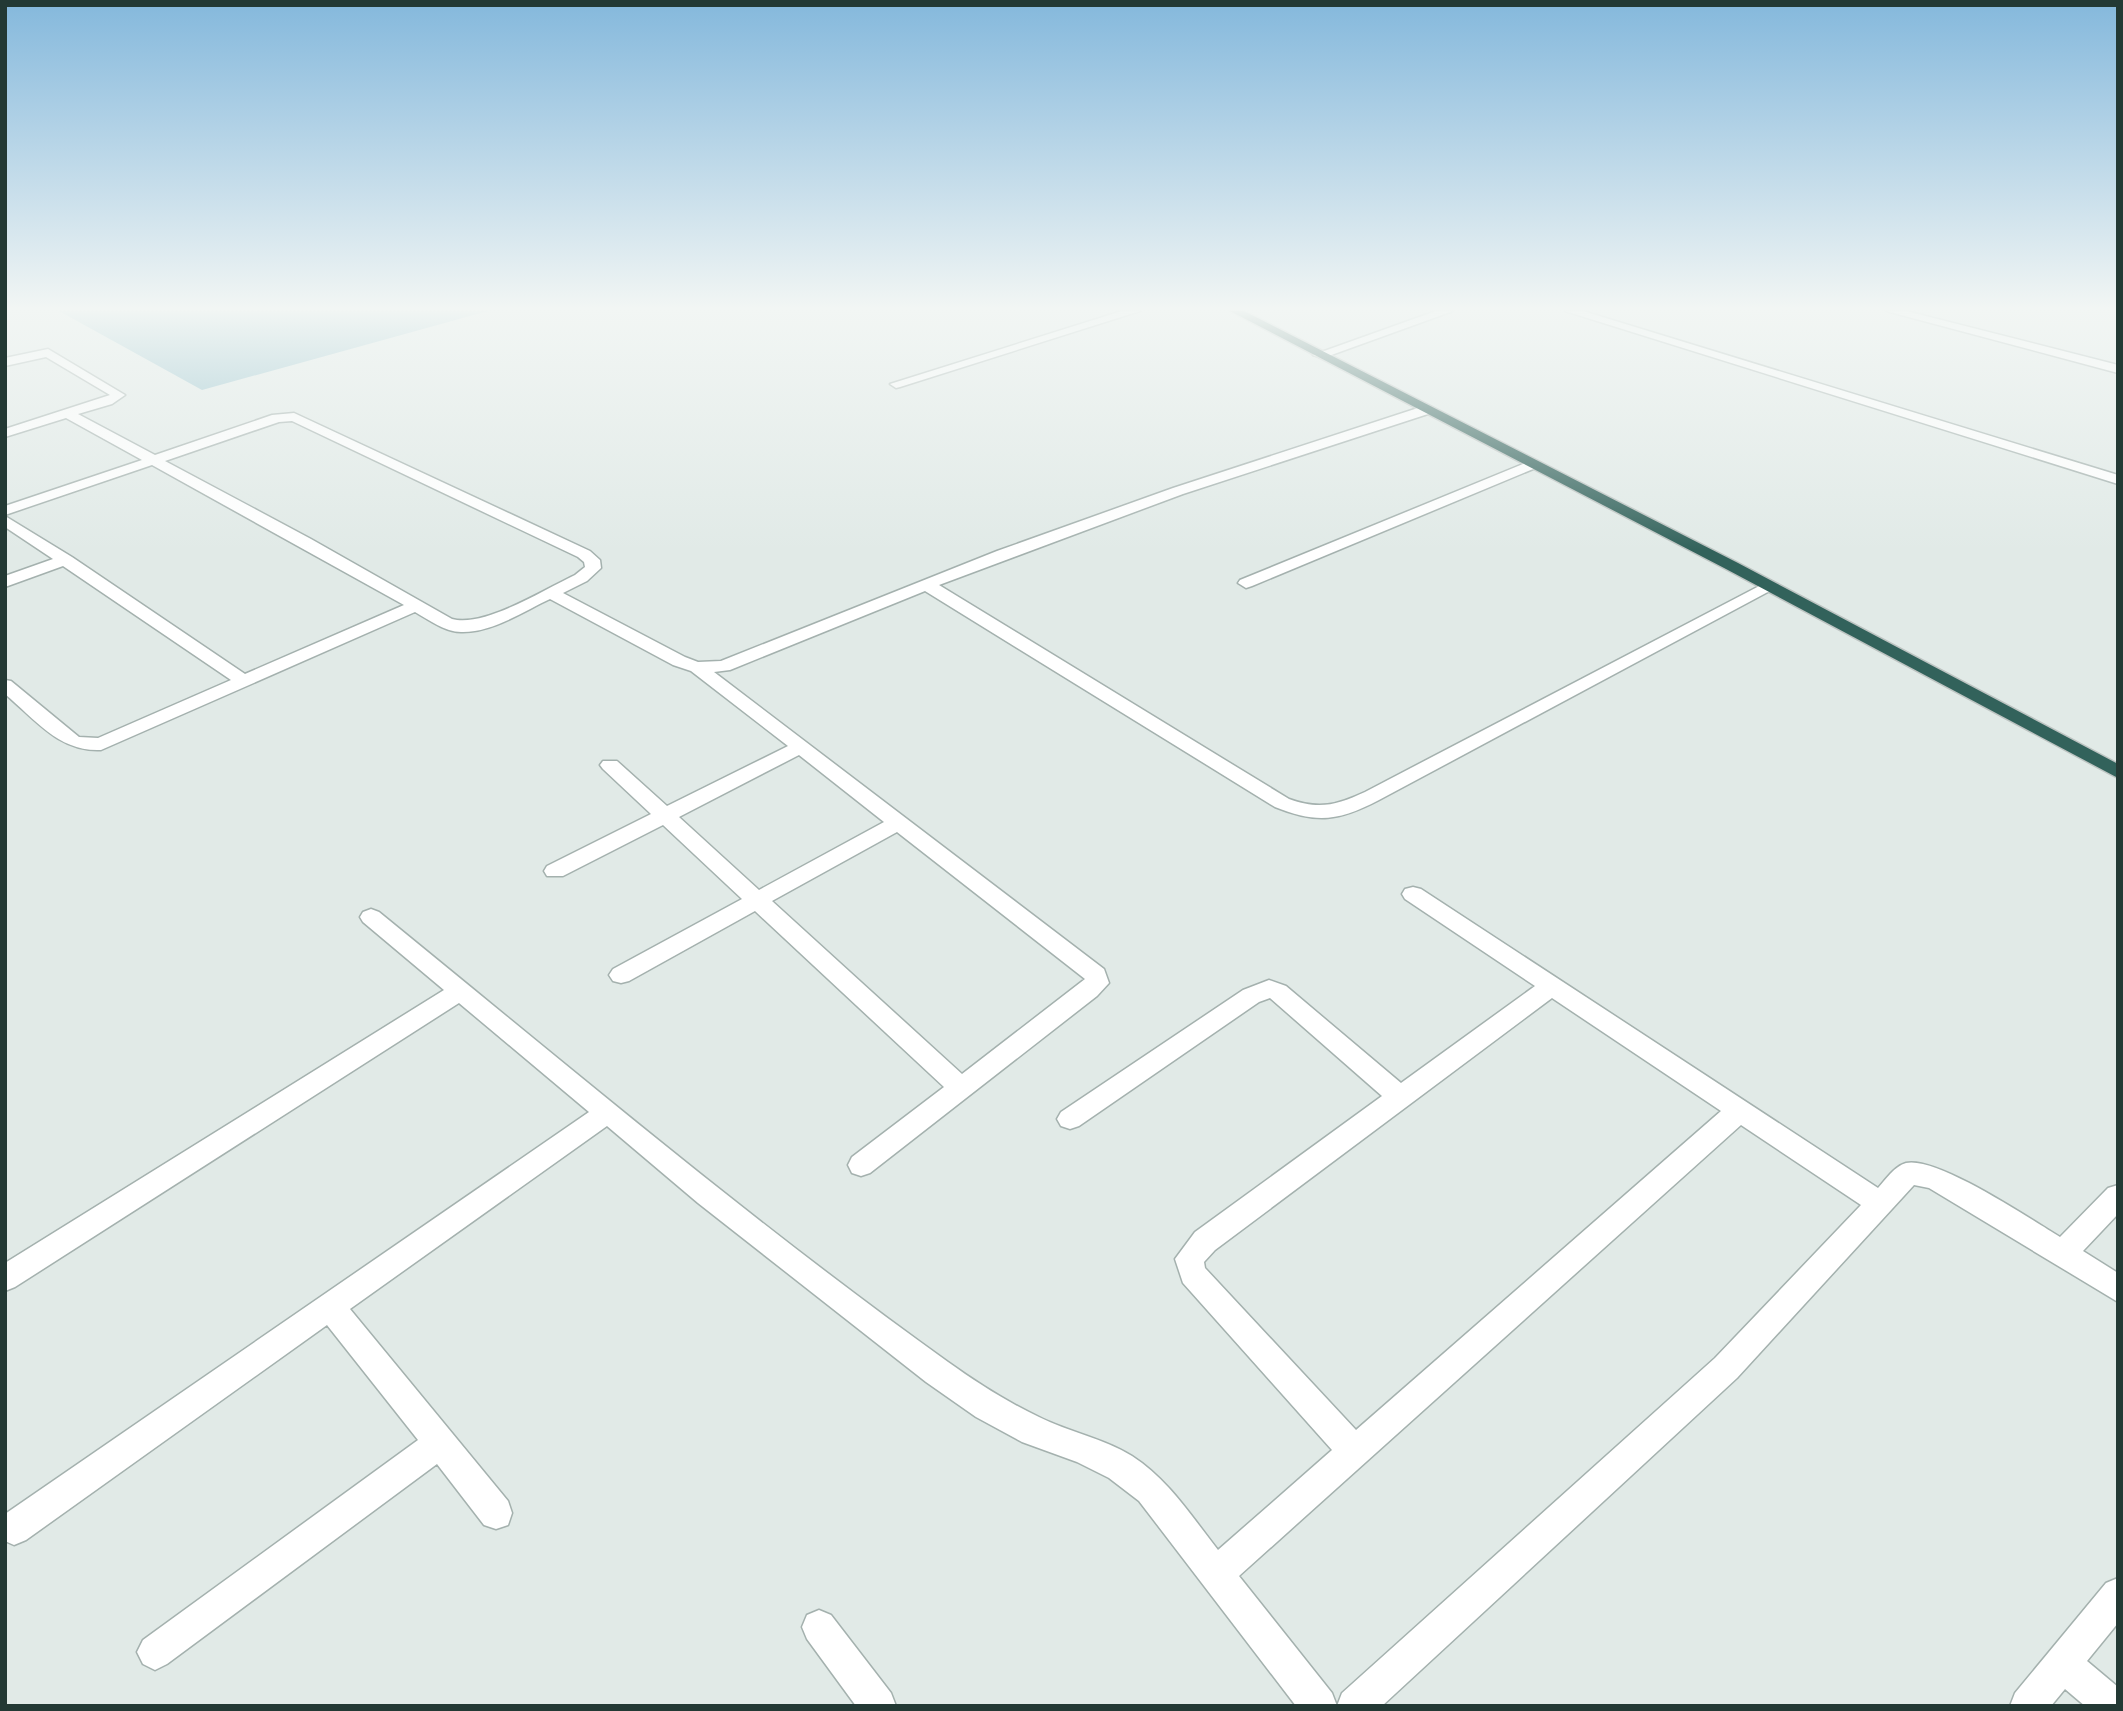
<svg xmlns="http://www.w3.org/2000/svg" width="2123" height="1711" font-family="Signika,sans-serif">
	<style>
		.water { fill: #8ebeca }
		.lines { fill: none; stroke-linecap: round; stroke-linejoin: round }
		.street-casing { stroke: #a4b1ae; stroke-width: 3 }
		.highway-casing { stroke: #bdc4c2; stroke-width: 3 }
		.street { fill: #fff; fill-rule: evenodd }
		.highway { fill: #32625b; fill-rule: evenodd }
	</style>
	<rect width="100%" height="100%" fill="#e1eae7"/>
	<path class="water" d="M59,311h429l-286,79z"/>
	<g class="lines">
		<g class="street-casing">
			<path id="street" d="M1122,311h18l-240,76 -4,1 -6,-4z
				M1436,311h17l-130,47 -10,-3z
				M1565,311h18l535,164v9z
				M1886,311h20l212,54v8z
				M48,349l77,46 -13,9 -34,10 77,41 117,-40 22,-2 296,138 10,9 1,8 -14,13 -24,12 122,64 13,5 23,-1 276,-110 176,-63 248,-81h10v6l-248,81 -244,91 350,214c30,11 48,6 76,-7l400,-209 6,-2 8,5 -400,214c-40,21 -62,24 -104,7l-350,-216 -195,79 -16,2 390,297 5,14 -12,13 -227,177 -9,3 -9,-3 -4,-8 4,-8 92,-70 -189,-176 -126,70 -8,2 -8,-2 -4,-6 4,-6 129,-70 -79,-74 -100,51h-16l-3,-5 3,-5 104,-52 -48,-45 -3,-4 3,-4h14l50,45 121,-60 -97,-75 -18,-6 -123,-66c-26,12 -58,34 -89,33 -16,0 -32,-12 -46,-20l-314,138c-42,2 -65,-30 -96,-56v-14l6,1 68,56 19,1 133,-58 -168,-114 -58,21v-11l48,-17 -48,-32v-11l67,41 173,117 159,-69 -252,-140 -147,50v-9l137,-46 -76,-42 -61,19v-8l105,-34 -64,-38 -41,9v-8zM292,421l286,136 6,5 1,5 -10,8c-30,14 -91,53 -123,44l-141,-80 -146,-78 114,-39zM799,755l85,67 -125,68 -80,-73zM897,832l188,147 -123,95 -190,-173z
				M1533,460l7,4 -2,3 -286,119 -6,2 -8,-5 2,-3z
				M1413,887l8,2 457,299c8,-9 17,-22 28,-25 31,-7 124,56 154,74l48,-49 10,-3v29l-35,37 35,22v29l-189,-114 -15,-3 -177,193 -355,328h-86l-157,-205 -30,-23 -32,-16 -55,-20 -46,-25 -50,-35 -228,-179 -91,-77 -257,183 158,192 4,12 -4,12 -12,4 -12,-4 -47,-61 -270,200 -12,6 -12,-6 -6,-12 6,-12 275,-200 -91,-115 -301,215 -12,5 -9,-4v-27l584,-402 -130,-109 -444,284 -10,4v-28l439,-273 -81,-68 -3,-5 3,-5 8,-3 8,3c187,152 372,309 569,450 28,20 59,40 91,55 30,15 64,21 93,39 36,23 60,61 86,94l114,-100 -149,-167 -8,-24 20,-27 187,-136 -112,-98 -11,4 -180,124 -9,3 -9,-3 -4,-7 4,-7 182,-122 26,-10 17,6 115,97 134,-97 -130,-87 -3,-5 3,-5zM1552,998l169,113 -365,319 -151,-162 -1,-6 11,-12zM1741,1125l120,80 -146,153 -373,335 -5,13 -5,-13 -93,-117z
				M2118,1578v45l-31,38 31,26v19h-33l-20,-17 -14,17h-41l5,-13 91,-110z
				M819,1610l12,5 60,78 5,13h-40l-49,-67 -5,-12 5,-12z"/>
		</g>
		<g class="highway-casing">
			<path id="highway" d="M1230,311h14l494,252 380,201v14l-392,-209z"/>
		</g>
		<use href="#street" class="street"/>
		<use href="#highway" class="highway"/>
	</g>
	<linearGradient id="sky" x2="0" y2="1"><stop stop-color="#84b8dc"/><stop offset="0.56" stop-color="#f2f6f4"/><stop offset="1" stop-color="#f2f6f4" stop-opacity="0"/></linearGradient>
	<rect width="2123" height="551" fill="url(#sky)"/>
	<rect width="2123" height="1711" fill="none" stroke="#233934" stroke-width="14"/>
</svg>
